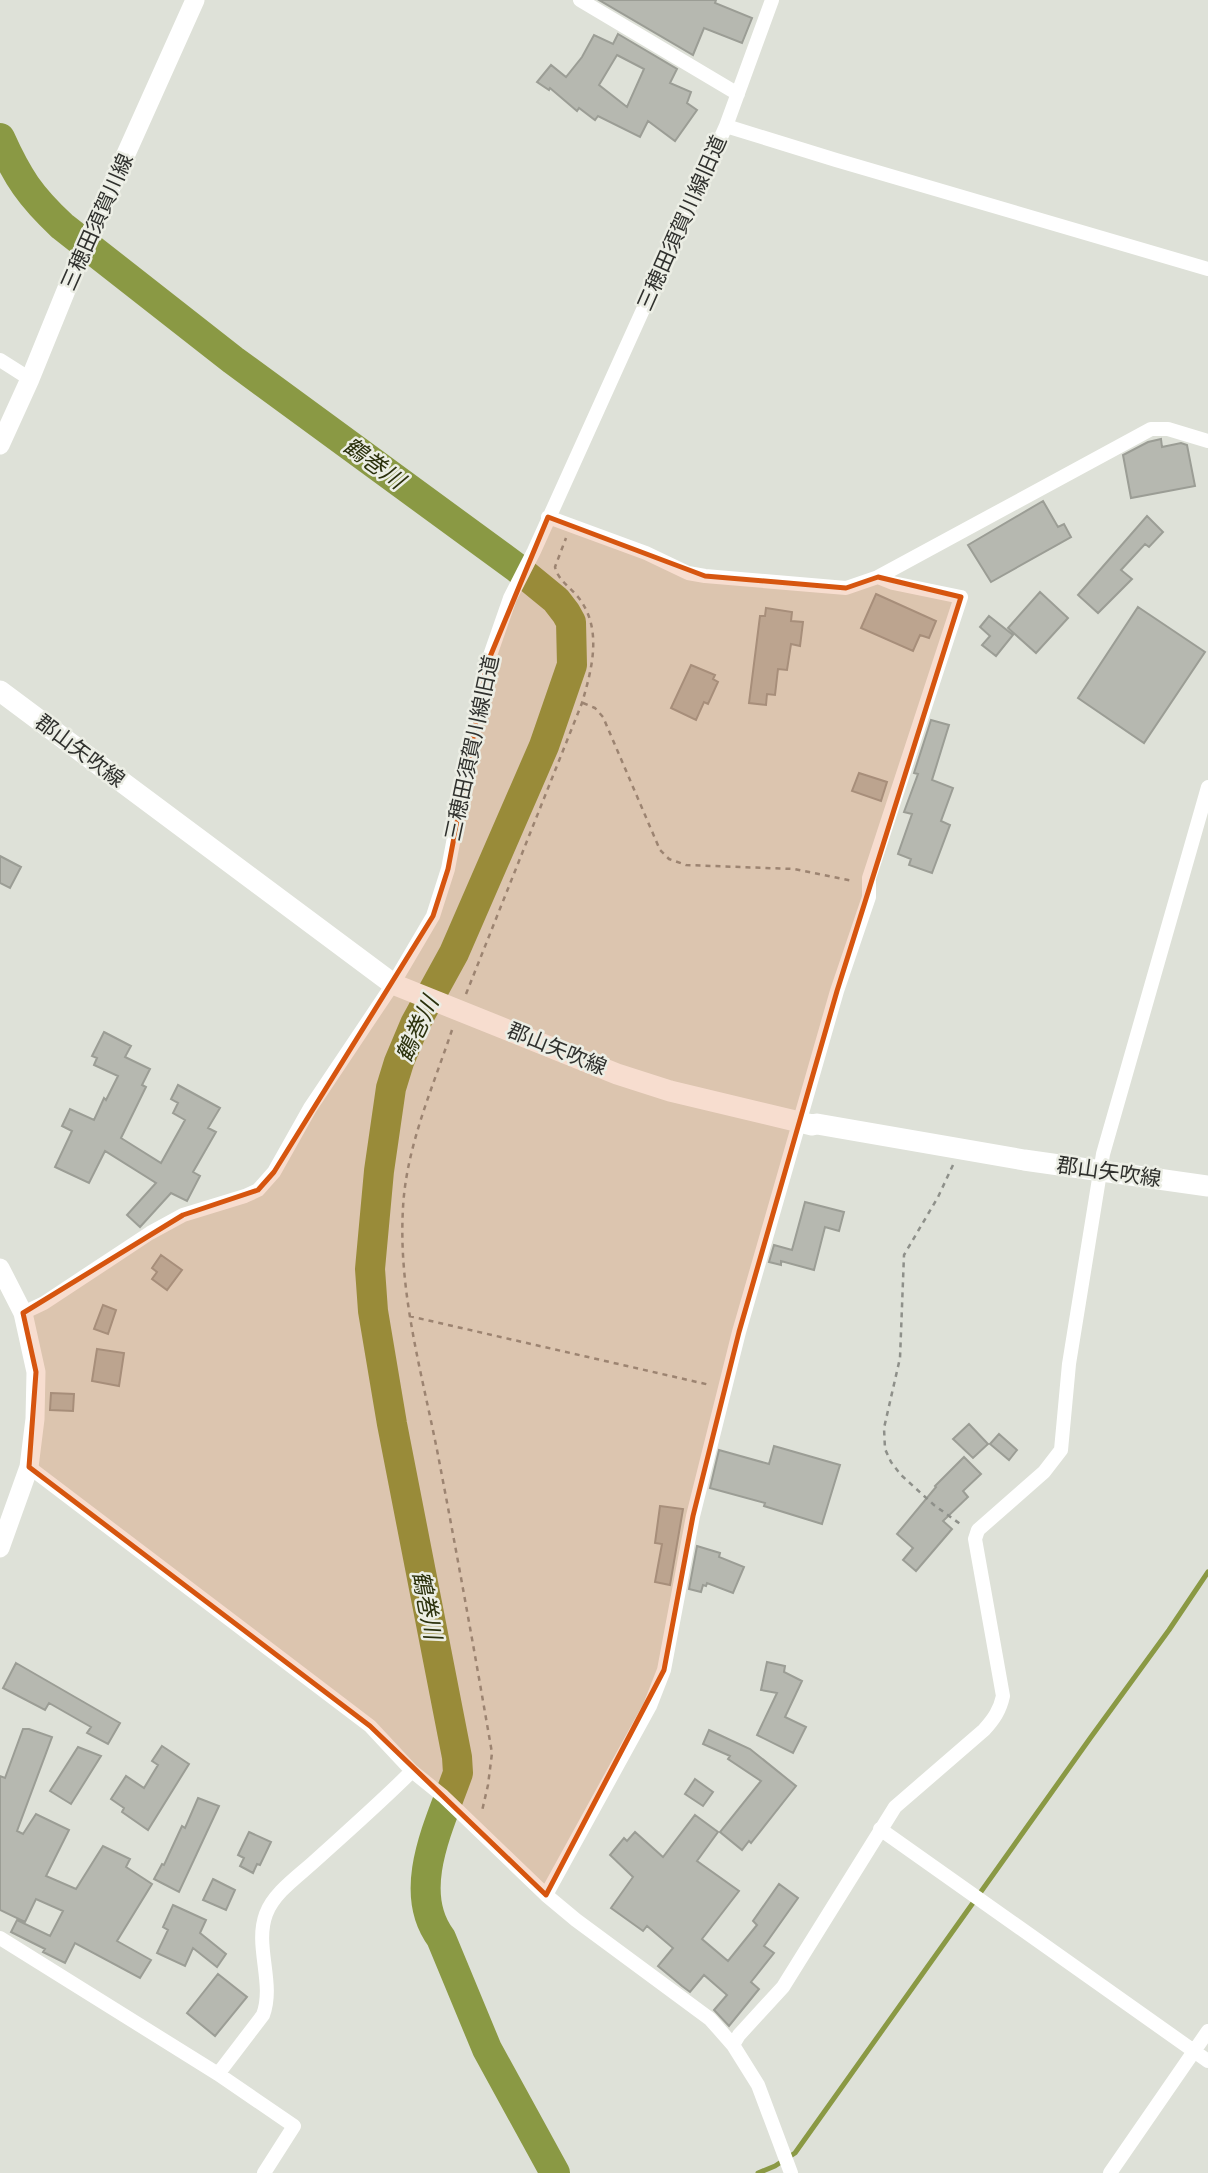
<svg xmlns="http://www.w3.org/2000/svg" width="1208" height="2173" font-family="'Fira Sans','Noto Sans JP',sans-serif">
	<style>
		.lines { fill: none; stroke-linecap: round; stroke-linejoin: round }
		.stream { stroke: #8a9944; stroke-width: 5 }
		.river { stroke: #8a9944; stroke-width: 30 }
		.building { fill: #b6b8b0; stroke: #9b9d95; stroke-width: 2; fill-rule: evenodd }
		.path { stroke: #8e908a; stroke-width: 2.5; stroke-dasharray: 5 5; stroke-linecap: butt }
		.street { stroke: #fff; stroke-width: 14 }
		.secondary { stroke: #fff; stroke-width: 19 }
		.primary { stroke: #fff; stroke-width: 21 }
		.marked { fill: #d6550f; fill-opacity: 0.2; stroke: #d6550f; stroke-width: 5; stroke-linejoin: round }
		.labels { text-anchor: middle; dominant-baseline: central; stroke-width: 5; stroke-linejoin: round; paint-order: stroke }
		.street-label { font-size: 21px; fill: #30312e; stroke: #eceee5 }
		.water-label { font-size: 23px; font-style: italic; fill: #2b310c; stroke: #eceee5 }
	</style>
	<rect width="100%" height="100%" fill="#dee1d8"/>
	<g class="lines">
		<path class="stream" d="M758,2173l17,-7 20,-13 296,-416 78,-107 39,-58"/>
		<path class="river" d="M0,138c18,40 30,58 62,88l171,134 284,208 39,32 10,13 5,9 1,43 -28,81 -90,207 -39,71 -16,38 -8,26 -12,83 -9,98 3,42 19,113 65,333 1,16c-17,49 -53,117 -17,165l46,111 68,124"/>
	</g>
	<path class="building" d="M599,0h117l-1,3 37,15 -10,25 -38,-15 -11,27z
		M618,34l59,35 -7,14 21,9 -4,11 10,7 -22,31 -27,-20 -8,16 -42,-21 -3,4 -16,-12 -2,3 -27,-23 -1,2 -12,-8 14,-17 15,12 16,-20 12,-22 19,9zM617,55l27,14 -17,38 -28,-22z
		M1161,439l1,8 19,-4 6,2 8,41 -64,12 -8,-43 25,-13z
		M1043,501l15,26 6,-3 7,13 -80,45 -23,-37z
		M1147,516l16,16 -14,15 -4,-3 -24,26 11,9 -34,34 -20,-18z
		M1040,592l28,26 -32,35 -28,-25z
		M876,594l60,27 -7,17 -9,-3 -7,16 -52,-23z
		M1138,607l67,45 -61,91 -66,-45z
		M766,608l26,4 -1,9 12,1 -3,24 -9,-2 -4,26 -9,-1 -3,26 -8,-1 -1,11 -17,-2 11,-87h5z
		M989,616l24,19 -17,21 -14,-11 8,-9 -10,-9z
		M691,665l24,10 -2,4 5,3 -10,22 -4,-2 -8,18 -25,-12z
		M931,720l18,5 -17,55 21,8 -12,33 9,4 -18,48 -23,-8 2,-6 -13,-5 14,-40 -8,-2 14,-38 -4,-1z
		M859,773l28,9 -6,19 -29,-10z
		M0,856l21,11 -11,21 -10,-5z
		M104,1032l27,14 -6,11 25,12 -8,16 4,2 -25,51 40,25 24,-43 -12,-7 5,-10 -7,-4 7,-14 42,23 -12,20 8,4 -23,40 7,4 -13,25 -16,-8 -31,34 -13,-12 29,-32 -51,-32 -16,32 -34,-16 17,-36 -10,-5 8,-17 24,11 10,-22 2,2 12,-24 -24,-11 3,-7 -5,-2z
		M805,1202l39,10 -5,19 -14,-4 -11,43 -33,-9v4l-12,-3 5,-17 18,5z
		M161,1255l21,15 -15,20 -15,-11 5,-7 -5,-4z
		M103,1305l13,5 -8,24 -14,-5z
		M97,1349l27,4 -5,33 -27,-5z
		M51,1393l23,1 -1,17 -23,-1z
		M969,1424l19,20 -15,14 -20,-19z
		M999,1434l18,16 -8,10 -19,-16z
		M774,1446l66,19 -18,59 -58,-18 1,-3 -55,-15 9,-38 50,14z
		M964,1457l17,17 -18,17 5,6 -25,24 9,8 -36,42 -13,-11 10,-12 -16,-14 39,-47 -1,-1z
		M660,1506l23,3 -13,76 -15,-3 7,-38 -7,-1z
		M697,1546l23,7 -1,4 25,10 -11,26 -26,-10 -1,3 -3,-1 -2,7 -12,-3z
		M767,1662l18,4 -1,6 18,9 -17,36 21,10 -13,26 -36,-18 20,-42 -16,-3z
		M16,1663l104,60 -12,21 -21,-11 4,-6 -42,-24 -4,7 -42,-22z
		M23,1729h6l23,8 -35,94 6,3 13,-20 33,16 -23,46 30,13 27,-43 27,13 -4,8 26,17 -35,57 34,19 -11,18 -65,-35 -10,20 -22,-11 2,-3 -34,-17 6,-12 33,16 13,-25 -27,-12 -11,23 -25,-12v-134l5,2z
		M709,1730l41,19 46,37 -45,57 -2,-2 -7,9 -22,-18 41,-51 -33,-22 2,-3 -27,-12z
		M162,1746l27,18 -41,66 -26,-18 2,-4 -13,-9 15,-23 18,12 14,-23 -6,-4z
		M78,1747l23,9 -30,48 -21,-13z
		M695,1779l18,13 -10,14 -18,-12z
		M198,1798l21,8 -40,86 -25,-13 8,-15 2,1 18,-39 3,2z
		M695,1815l23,17 -21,29 42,30 -37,48 26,22 29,-36 -4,-4 26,-37 19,14 -34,48 10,7 -23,29 8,7 -30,37 -15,-16 13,-15 -23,-20 -14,17 -8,-6 -24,-20 15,-18 -26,-22 -4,5 -32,-23 22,-31 -23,-22 14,-17 3,3 8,-9 28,25z
		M249,1832l22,10 -11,23 -3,-1 -4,9 -13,-7 4,-8 -6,-3z
		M213,1879l22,11 -9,20 -23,-10z
		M173,1905l33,15 -6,13 26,21 -9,13 -24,-19 -8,18 -28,-13 11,-23 -5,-3z
		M218,1974l29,23 -32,39 -28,-23z"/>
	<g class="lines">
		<path class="path" d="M583,703l12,5 8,9 57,133 9,9 17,6 108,4 59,12
			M466,994l116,-291c10,-34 21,-75 -4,-106 -8,-10 -20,-17 -23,-30l11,-29
			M452,1030c-19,57 -46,117 -49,178 -5,84 19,165 35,247 19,99 37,199 54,298l-4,32 -6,26
			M953,1165l-15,32 -34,58 -4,103 -16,70 1,21 6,13 10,13 33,30 29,21
			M409,1316l301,69"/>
		<path class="street" d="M580,0l158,94
			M726,126l110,34 372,109
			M0,360l30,19
			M548,517l98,36 42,20 17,3 141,12 32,-11 273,-148h17l40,12
			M23,1313l21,-10 106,-70 33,-18 62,-19 13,-6 16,-18 36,-64 83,-124 40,-68 15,-47 39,-205 23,-66 24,-47 192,-425 46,-126
			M29,1467l341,259 42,45 31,25 103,99 30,25 134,99 23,26 25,40 33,88
			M880,1829l328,232
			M546,1895l104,-189 14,-36 29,-154 46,-184 98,-341 32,-94v-19l92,-281 -68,-14 -15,-6
			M0,1938l218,136 76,52 -30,47
			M733,2045l6,-10 44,-48 112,-180 89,-77c10,-11 16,-20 19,-34l-28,-157 3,-9 66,-58 17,-22 8,-86 34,-210 105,-367
			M218,2074l45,-59c12,-32 -9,-69 3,-101 8,-22 34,-39 51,-55 32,-29 64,-57 95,-88
			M1110,2173l98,-142"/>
		<path class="secondary" d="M0,445l30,-66 48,-118 117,-261
			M0,1268l23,45 13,59 -1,47 -6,48 -29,81"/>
		<path class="primary" d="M0,691l393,293 224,90 53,17 142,34 5,-1 207,36 184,26"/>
	</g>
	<path class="marked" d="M548,517l157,59 141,12 32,-11 83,20 -124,394 -98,341 -46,184 -29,154 -118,225 -176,-169 -341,-259 7,-95 -13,-59 160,-98 75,-25 16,-18 159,-256 15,-47 39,-205z"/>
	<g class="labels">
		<g class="street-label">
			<text transform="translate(97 222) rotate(-66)">三穂田須賀川線</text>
			<text transform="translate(682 223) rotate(-66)">三穂田須賀川線旧道</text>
			<text transform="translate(472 748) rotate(-78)">三穂田須賀川線旧道</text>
			<text transform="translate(80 751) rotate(37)">郡山矢吹線</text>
			<text transform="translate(557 1049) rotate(22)">郡山矢吹線</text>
			<text transform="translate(1109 1172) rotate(8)">郡山矢吹線</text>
		</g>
		<g class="water-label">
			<text transform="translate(374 463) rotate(36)">鶴巻川</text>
			<text transform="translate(417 1029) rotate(-65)">鶴巻川</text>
			<text transform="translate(427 1605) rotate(79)">鶴巻川</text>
		</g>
	</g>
</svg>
